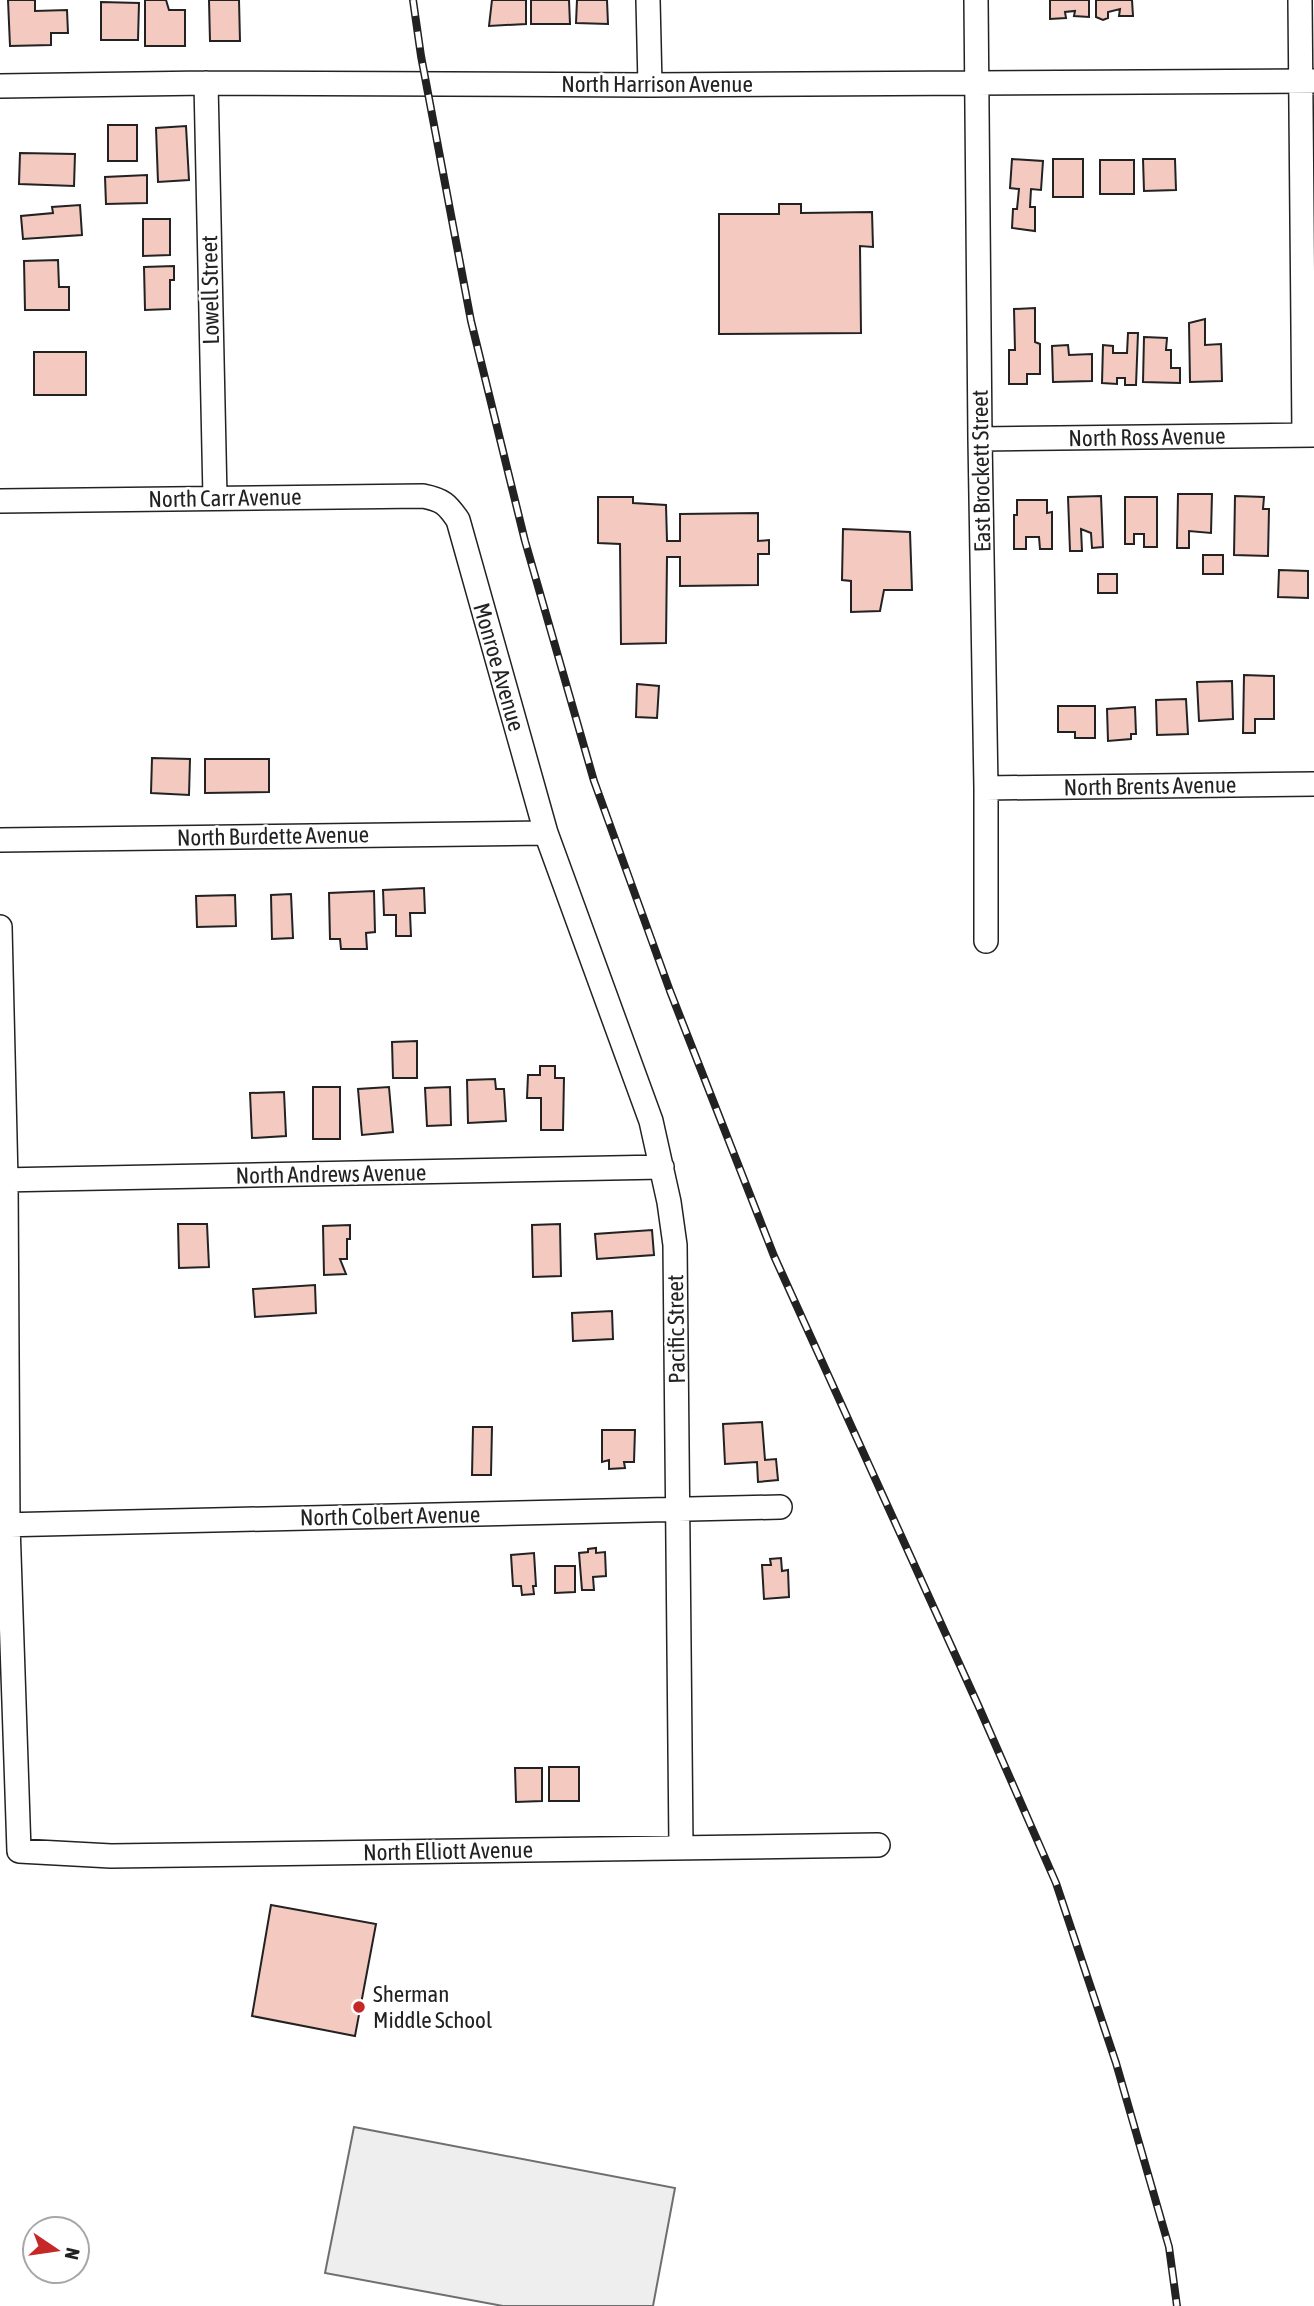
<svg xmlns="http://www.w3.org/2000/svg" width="1314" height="2306" font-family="'Asap Condensed',sans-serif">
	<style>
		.green { fill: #eee; stroke: #6f6f6f; stroke-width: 2 }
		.building { fill: #f3c9c0; stroke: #222; stroke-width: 2 }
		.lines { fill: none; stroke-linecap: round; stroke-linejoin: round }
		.minor-casing { stroke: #222; stroke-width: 26 }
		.minor { stroke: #fff; stroke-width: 23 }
		.rail-casing { stroke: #222; stroke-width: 8 }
		.rail { stroke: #fff; stroke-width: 5; stroke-dasharray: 16; stroke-linecap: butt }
		.poi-dot { fill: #c62828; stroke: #fff; stroke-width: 2.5 }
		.labels { text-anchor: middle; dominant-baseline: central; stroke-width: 5; stroke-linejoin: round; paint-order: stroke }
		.street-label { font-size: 23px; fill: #222; stroke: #fff }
		.poi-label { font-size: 23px; fill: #222; stroke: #fff; text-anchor: start }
	</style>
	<rect width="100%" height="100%" fill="#fff"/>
	<path class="green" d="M354,2127l321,61 -22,118h-150l-178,-33z"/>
	<path class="building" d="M8,0h27v11l32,-1 1,23h-17v12l-41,1z
		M145,0h21l3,10h16v36h-40z
		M209,0h30l1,41h-30z
		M492,0h34v24l-37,2z
		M531,0h38l1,24h-39z
		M577,0h30l1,24 -32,-1z
		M1050,0h39v17l-15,-1 1,-5 -10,1 1,6 -16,1z
		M1096,0h36l1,16h-14l1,-7 -12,3v6l-5,2 -7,-3z
		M101,2l38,1 -1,37h-37z
		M108,125h29v36h-29z
		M186,126l3,54 -31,2 -2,-54z
		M20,153l55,1 -1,32 -55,-2z
		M1012,159l31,2 -2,29 -10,-1 -1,18h5v24l-23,-3 1,-19h4l2,-20 -9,-1z
		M1053,159h30v38h-30z
		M1143,159h32l1,31 -32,1z
		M1100,160h34v34h-34z
		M147,175v28l-41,1 -1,-27z
		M779,204h22v9l71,-1 1,35 -13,-1 1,87 -142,1v-120h60z
		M80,205l2,30 -59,4 -2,-23 32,-3 -1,-6z
		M143,219h27v36l-27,1z
		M58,260l1,27h10v23h-44l-1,-49z
		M174,266v14h-4v29l-25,1 -1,-43z
		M1035,308v34l5,2v30h-13v10h-18v-34h6l-1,-41z
		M1205,319v26l16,-1 1,37 -32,1 -1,-59z
		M1128,333h10l-2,52h-11v-7h-8v6l-15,-1 1,-38 10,1v7h14z
		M1144,337l23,1 -1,12h5v18h9v15l-37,-1z
		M1068,345l1,10 23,-1v27l-39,1 -1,-36z
		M34,352h52v43h-52z
		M1178,494h34l-1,39 -22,-2v17h-12z
		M1101,496l2,51 -11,1 -1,-15 -10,-4 1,22h-12l-2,-54z
		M1235,496l29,1 -1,12h6l-1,47 -34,-1z
		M598,497h35v6l33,2 1,36h13v-27l78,-1v28l11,-1v14h-11v31l-78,1v-29h-13l-1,86 -45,1 -1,-100 -22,-1z
		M1125,497h32v50h-13v-13h-10v10h-9z
		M1017,500h30v13l5,-1v37h-12l-1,-12h-13v12h-12v-34h3z
		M843,529l67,3 2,58h-28l-4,21 -29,1v-31l-9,-1z
		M1203,555h20v19h-20z
		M1279,570l29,1v27l-30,-1z
		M1098,574h19v19h-19z
		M1244,675l30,1v43h-19v14h-12z
		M1232,681l1,38 -34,2 -2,-39z
		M637,684l22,2 -2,32 -21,-1z
		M1186,699l2,35 -31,1 -1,-35z
		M1058,706h37v32h-20v-6h-17z
		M1135,707l1,27h-5v5l-23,2 -1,-32z
		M152,758l38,1 -1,36 -38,-2z
		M205,759h64v33l-64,1z
		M424,888l1,25h-15l1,23h-15v-21h-12l-1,-25z
		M374,891l1,41 -9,1 1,16h-26l-1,-10h-10l-1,-46z
		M291,894l2,44 -21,1 -1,-44z
		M235,895l1,31 -39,1 -1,-31z
		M417,1041v37h-24l-1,-36z
		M540,1066h15v12h9l-1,52h-22v-32h-14l1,-23h12z
		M495,1079l1,10h8l2,32 -38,2 -1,-43z
		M313,1087h27v52h-27z
		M389,1087l4,45 -31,3 -4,-46z
		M450,1087l1,38 -24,1 -2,-38z
		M284,1092l2,44 -34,2 -2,-45z
		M178,1224h29l2,43 -30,1z
		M560,1224l1,52 -28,1 -1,-52z
		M350,1225v14h-3v20h-7l6,15 -22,1 -1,-49z
		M652,1230l2,25 -57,4 -2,-25z
		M315,1285l1,28 -61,4 -2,-28z
		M612,1311l1,28 -40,2 -1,-28z
		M762,1422l3,38 11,-1 2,21 -20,2 -1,-20 -32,2 -2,-40z
		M473,1427h19l-1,48h-19z
		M602,1430h33l-1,32h-10l1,6 -16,1v-9l-7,2z
		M596,1548v5l9,-1 1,24 -13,1 1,13h-12l-3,-37 9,-1v-3z
		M534,1553l2,33h-3l1,8 -12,1 -1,-9h-8l-2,-31z
		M781,1558l1,13 6,-1 1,27 -25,2 -2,-34h9l-1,-6z
		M555,1566h20v26l-20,1z
		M549,1767h30v34h-30z
		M515,1768h27v33l-26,1z
		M271,1905l105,19 -21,112 -103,-20z"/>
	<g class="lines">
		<g class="minor-casing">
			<path id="minor" d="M648,0l2,85
				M976,0l4,439 6,349v153
				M1300,0l4,435
				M206,83l9,414
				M0,86l206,-3 444,2 664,-4
				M980,439l334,-4
				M0,501l423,-5c20,4 24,8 35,24l88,313 105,288 18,81 6,43 6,602
				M986,788l328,-4
				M0,840l546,-7
				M0,927l6,253 2,345 11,326 92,5 767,-11
				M0,1180l662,-13
				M0,1525l780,-18"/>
		</g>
		<use href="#minor" class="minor"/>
		<g class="rail-casing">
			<path id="rail" d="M413,0l8,56 50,265 54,220 69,240 76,210 104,265 204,449 78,178 60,180 53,184 8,59"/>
		</g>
		<use href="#rail" class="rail"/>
	</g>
	<circle class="poi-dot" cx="359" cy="2007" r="7"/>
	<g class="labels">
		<g class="street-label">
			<text x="657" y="84">North Harrison Avenue</text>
			<text transform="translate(210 290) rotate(-91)">Lowell Street</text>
			<text transform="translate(1147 437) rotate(-1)">North Ross Avenue</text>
			<text transform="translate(981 471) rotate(-91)">East Brockett Street</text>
			<text transform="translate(225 498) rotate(-1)">North Carr Avenue</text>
			<text transform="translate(499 667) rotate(74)">Monroe Avenue</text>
			<text transform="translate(1150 786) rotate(-1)">North Brents Avenue</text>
			<text transform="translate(273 836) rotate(-1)">North Burdette Avenue</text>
			<text transform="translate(331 1174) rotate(-1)">North Andrews Avenue</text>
			<text transform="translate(676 1329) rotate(-91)">Pacific Street</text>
			<text transform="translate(390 1516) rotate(-1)">North Colbert Avenue</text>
			<text transform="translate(448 1851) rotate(-1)">North Elliott Avenue</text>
		</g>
		<g class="poi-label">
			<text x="373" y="1994">Sherman<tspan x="373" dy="26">Middle School</tspan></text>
		</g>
	</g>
	<g transform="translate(56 2250) rotate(103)"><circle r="33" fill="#ffffff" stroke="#a7a7a7" stroke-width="2"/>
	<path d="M0-5L12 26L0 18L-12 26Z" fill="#c62828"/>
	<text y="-10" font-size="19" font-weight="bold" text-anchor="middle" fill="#222222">N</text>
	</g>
</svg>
